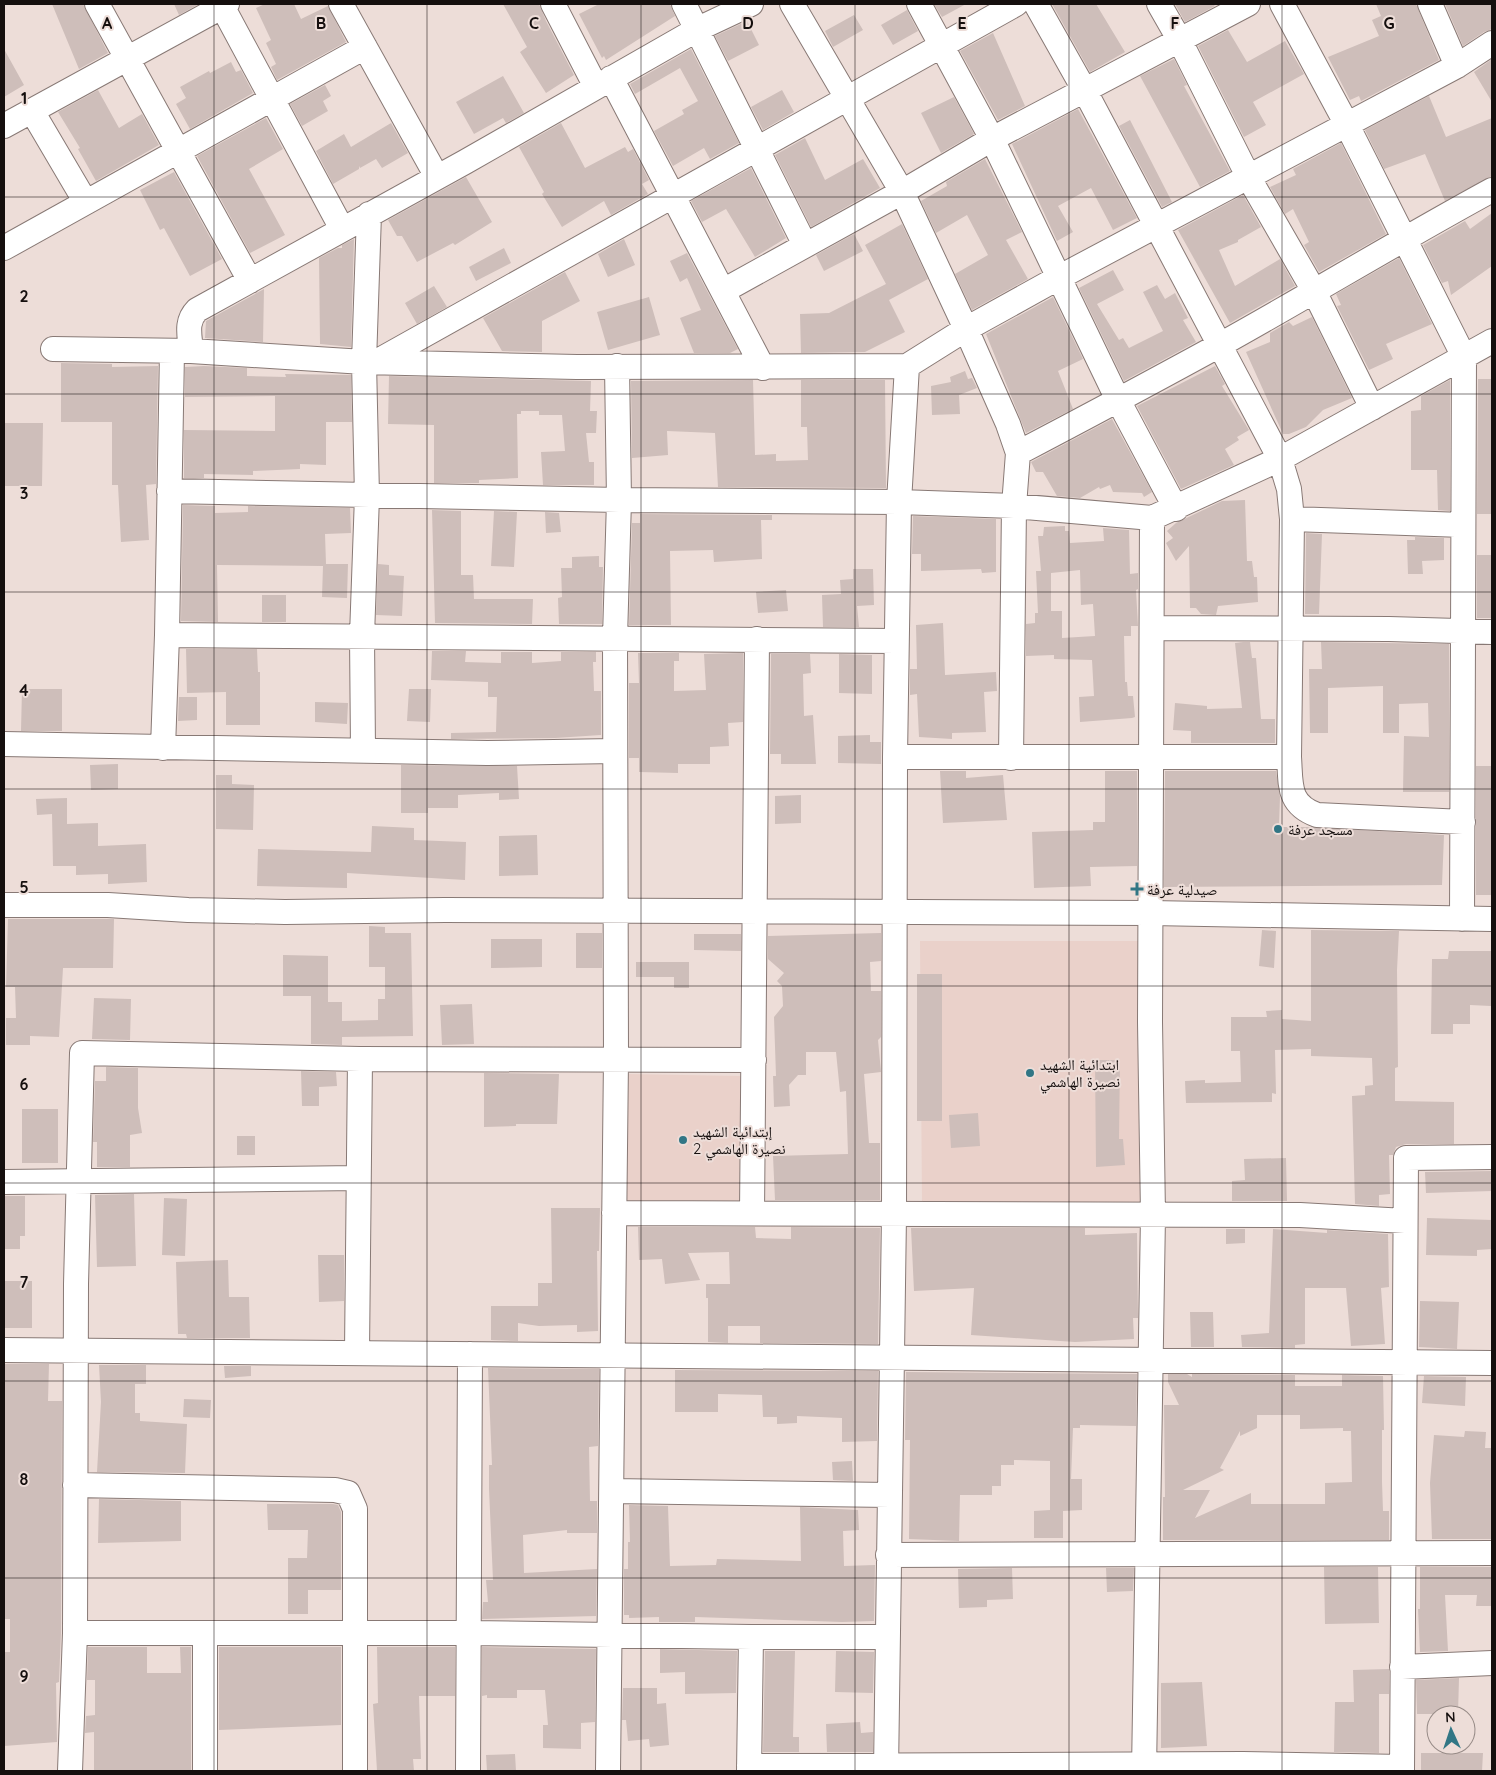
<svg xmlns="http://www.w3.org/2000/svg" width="1496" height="1775" font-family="Quicksand,'Noto Naskh Arabic',sans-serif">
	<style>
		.built { fill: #ead1ca }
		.building { fill: #cebeba; fill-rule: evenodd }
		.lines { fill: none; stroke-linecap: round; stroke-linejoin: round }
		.minor-casing { stroke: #887975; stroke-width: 26 }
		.minor { stroke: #fff; stroke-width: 24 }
		.grid { fill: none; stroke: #150f0e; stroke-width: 1; stroke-opacity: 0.55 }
		.poi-dot { fill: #317685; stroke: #edddd8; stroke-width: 2 }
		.labels { text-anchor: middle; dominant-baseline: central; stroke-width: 4; stroke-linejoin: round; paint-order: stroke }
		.poi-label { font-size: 15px; fill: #150f0e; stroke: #edddd8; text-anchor: start }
		.grid-label { font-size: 16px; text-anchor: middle; font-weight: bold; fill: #150f0e; stroke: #edddd8; stroke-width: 4; stroke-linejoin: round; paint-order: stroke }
	</style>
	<rect width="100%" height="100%" fill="#edddd8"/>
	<path class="built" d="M920,941h219l1,263h-218z
		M627,1074l114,2 -2,130 -114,-1z"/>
	<path class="building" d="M52,4h31l25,49 -29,16z
		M174,4h25l-20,11z
		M265,4h29l7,15 27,-13 18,36 -69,38 -6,-13 5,-3 -10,-21 5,-3 -15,-32z
		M503,4h36l7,17 28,54 -28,18 -26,-41 7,-5z
		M599,4h71l5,12 -69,44 -2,-4 -2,2 -23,-44z
		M934,4h32l-24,13z
		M1052,4h44l29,48 -35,20z
		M1175,4h38l2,2 -30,16z
		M1376,4h40l23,56 -78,41 -2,-5 -9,4 -22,-43 51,-21 -7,-16 9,-4z
		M1445,4h47v25l-8,3 -21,14z
		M907,10l11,21 -25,14 -12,-20z
		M854,15l9,15 -30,17 -8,-16z
		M747,21l12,24 -31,16 -13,-25z
		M1228,30l19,32 38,-21 19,33 -51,28 13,23 -22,12 -46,-91z
		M993,33l32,73 -27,14 -38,-69z
		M4,49l20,36 -20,12z
		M691,49l48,94 -29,16 -6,-11 -31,18 -19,-35 30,-17 -2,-4 16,-9 -18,-33 -45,26 -5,-10z
		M1174,59l13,26 -3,1 46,85 -30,16 -60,-111z
		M1492,59v43l-18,-30z
		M231,62l5,10 5,-2 12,23 -63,36 -14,-25 10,-6 -6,-11 29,-16 1,2z
		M503,76l21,37 -18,10 -3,-5 -29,16 -18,-32z
		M325,85l6,11 -8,5 5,10 -26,15 -12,-22z
		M98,90l21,38 23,-14 17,31 -63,36 -18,-32 2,-1 -22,-36z
		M782,90l12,22 -31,18 -12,-23z
		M1429,96l17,41 46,-19v58l-47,25 -20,-47 -41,15 -19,-39z
		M954,97l20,37 -33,19 -20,-40z
		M1078,109l59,109 -24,12 -22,-42 -33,18 15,26 -16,9 -45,-97z
		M266,118l17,31 -34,20 36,66 -35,18 -53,-97z
		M1130,120l42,82 -10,5 -43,-81z
		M391,123l17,30 -26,15 -6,-9 -16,9 -1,-2v3l-26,15 -17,-33 28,-17 7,13z
		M561,123l24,45 40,-21 3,5 5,-3 16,31 -7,4 6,10 -37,21 -7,-14 -42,26 -20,-33 2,-2 -25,-45z
		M805,138l20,42 38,-21 17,29 -69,39 -36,-72z
		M1341,143l45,91 -67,38 -15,-27 5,-3 -16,-33 -8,5 -15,-27 26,-12 -3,-6z
		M985,159l37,73 -16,8 22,39 -56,31 -17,-36 33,-19 -21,-40 -31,18 -15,-32 26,-15 -1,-4z
		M751,168l35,70 -31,19 -29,-48 -24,13 -11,-21z
		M174,172l48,87 -32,17 -26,-48 -4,2 -20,-40z
		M466,177l26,45 -37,23 -2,-2 -36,19 -15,-26h-5l-9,-16z
		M1243,195l18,32 -23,13v2l-19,8 16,36 45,-27 15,27 -65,37 -52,-93z
		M1492,213v53l-41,29 -3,-14 -6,2 -19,-38 42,-24 5,8z
		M902,224l26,55 -39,21 16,32 -40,20 -64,1 -1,-39 29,-1 57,-29 -21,-39z
		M854,234l9,17 -39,20 -8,-16z
		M354,239l-3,108 -31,-3 -1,-86 19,-10h4v-3z
		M624,239l11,26 -27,12 -10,-23z
		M504,248l7,15 -35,18 -7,-14z
		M687,253l51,96 -8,4h-36l-14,-35 21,-8 -14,-32 -7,4 -10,-21z
		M1399,258l33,66 -46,20 7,15 -24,11 -32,-64 4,-1 -5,-11z
		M1113,270l11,20 -27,14 22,36 4,-2 6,10 34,-17 -20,-39 14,-7 8,14 10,-6 13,25 -5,2 13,22 -72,39 -45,-93z
		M565,272l15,29 -38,20v31l-40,-1 -19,-33z
		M434,286l13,21 -30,17 -12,-21z
		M264,289l-1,53 -58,-4 1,-17z
		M649,297l11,38 -52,15 -11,-38z
		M1053,297l30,62 -25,12 15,38 -47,24 -40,-99z
		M1312,317l40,81 -29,12 -17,17 -17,7h-6l-37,-82 24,-10v-9l19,-11 4,4z
		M61,363l51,1v3l46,-1 -2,118 -10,1 3,55 -28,2 -3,-57h-6v-63h-51z
		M204,366l43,2v8l39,1 -1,-3 66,1 1,47h-26v43l-26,-1v5l-47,2v4l-49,-1v4h-20v-48l91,1v-35l-90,1v-30z
		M1215,366l10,18 -3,2 27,44 -12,7 2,3 -14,9 9,16 -53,24 -44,-83z
		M965,371l3,8 4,-1 5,10 -18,7 1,19 -28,1 -1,-29 20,-4 -1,-5z
		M389,376l202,5 -1,30h7l-1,22h-10l3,29h5v23h-51l-2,-33 24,-1 -3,-36h-23v-4h-18v3h-4l1,64 -39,2v3h-45v-58l-46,-1z
		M1478,379h14v135h-15z
		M753,380l2,75 21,-1v7l32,-1 -1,-33h-6v-47h84l1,108 -168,-1 -3,-54 -48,-2 1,24 -36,3 -1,-77z
		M1450,380v131l-12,-1 -1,-40h-26v-59l10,-1v-14z
		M1112,419l40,73 -8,5 -2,-4 -29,-1 -3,-7 -10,4 -1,-2 -19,11 -23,-2 -14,-24h-7l-5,-10z
		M4,423h39l-1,63h-38z
		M1245,500l2,61h5l2,16h3l1,25 -40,4 -2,9 -15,-1 -5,-6h-6l-1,-62 -13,15 -10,-18 7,-5 -6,-7 9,-8 46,-22z
		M183,505l32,1v7l33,-1v-6l102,2 1,25 -26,1 1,30h22l-1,34 -25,-1 1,-31 -106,-1 1,57 -37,-1z
		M432,510l29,1v64h12l1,24h59l-1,25 -97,-1z
		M494,511l23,1 -3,55 -23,-1z
		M545,512l14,1 2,19 -15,1z
		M640,514l132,1v5h-11l1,39 -48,3 -1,-12 -43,1 1,74h-42l3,-102h8z
		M913,516l83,3v53l-14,1 -1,-4 -60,2v-17h-9z
		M1065,526v5h4l1,12 34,-2 -1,-13 26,2 1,44 8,-1v16l-2,1 2,36h-7v10h-7l1,46h2l1,14h5l2,21 -3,1 -52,4 -1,-25 15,-1 -2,-36 -38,-1v-4l-28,1v-32l9,-1v-10h3l-2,-42h5l-3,-35h5l1,-9zM1080,570l1,35 12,-1 2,32 -33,2v-27h-11v-38z
		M1306,533l16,1 -3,80h-14z
		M1415,537l29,1v22l-22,1 1,13h-15l-1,-34h8z
		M1477,555h15v63h-15z
		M599,556v11h4l-1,57h-43l-1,-26 4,-1 -1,-29h11v-11z
		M378,564l11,1v10l15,1 -2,40 -26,-1z
		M853,569h20l1,36 -17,1 2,21h-36l-1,-32 19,-1 -1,-14 13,-1z
		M786,590l2,21 -30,2 -2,-21z
		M262,595h24v27h-24z
		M943,623l2,52 51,-3 1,19 -13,1 2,40 -34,1v6l-33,-2 -2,-43 -7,1v-26h7l-1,-44z
		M1243,642h7l2,16h4l5,61h14v24h-84v-12l-18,-1 2,-27 32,3v3l35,-1 -7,-65z
		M1321,642l128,2v148h-46l1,-56 25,1 -1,-34 -29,1v29h-16v-47l-55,2v45h-18l-1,-64h13z
		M186,649h71l1,23h2v53h-34v-33l-39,1z
		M432,651h34l-1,11 36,1v-11h31v11l29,-2v-9h35v10h-3l1,29h7v44l-46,3 -104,1v-6l45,-1 1,-35h-9v-15l-57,-2z
		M638,653h41v8h-5v30l32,-1 -2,-36 39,-1v69l-15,1 1,23 -19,1v17h-32v9l-39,-1v-14h-10v-75h10z
		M771,654h39l1,19 -8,1 1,42 9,-1 3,49h-35v-10h-11z
		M839,654l33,1v39l-33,-1z
		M22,689h40v42h-41z
		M409,689h22l-1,33 -23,-1z
		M179,697h18v23l-19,1z
		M315,702l33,1 -1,21 -32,-2z
		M870,735v7h11v22l-43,-1v-27z
		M118,764v25l-27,1 -1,-25z
		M401,765l116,1 2,33 -20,1v-7l-41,2v13h-30v5h-27z
		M1476,766h16v129h-16z
		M940,771h26v7l37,-3 4,45 -64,3z
		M1105,771h32v95l-47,1 1,19 -57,2 -2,-56 61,-2v-8h12z
		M1165,771h111l4,26 -1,30h30l135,8 -2,50 -278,2z
		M216,775h16v9l22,1 -1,45 -37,-1z
		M801,795v28l-26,1v-28z
		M67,798v26l31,-1v23l48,-2 1,38 -39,2v-10l-32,1v-9h-23l-1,-52 -15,1 -1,-16z
		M372,826l42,2v12l52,2 -1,38 -118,-7v15l-90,-2 1,-37 113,3z
		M537,835l1,40 -39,1v-40z
		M8,919h106l-1,49h-50l-4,69 -29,-1v9h-24v-27h10l-1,-31h-9z
		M369,926l16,1v6h26l2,103 -71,1v8l-31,-1v-48h-28v-41l45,1v46h14v19l36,-1v-21h7v-32h-16z
		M1262,930l14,1 -2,37 -15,-2z
		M1311,930l88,1 -2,39 1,97 -3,1v33l59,1v42h-48l-10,3 -3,8h-4l1,39 -11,1v11l-24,-2 -3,-108 13,-1v-9l8,-1 -1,-27 -61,-2v-7l-36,1 1,44 -4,-1v9l-86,1 -1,-22 20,-1v3l36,-1 -1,-31h-9v-34h36l-1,-6 16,-1v9l29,2z
		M576,933h26v35h-26z
		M881,933v28l-11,1 1,29h10v46l-3,3 3,32 -17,2 5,69h11v57h-105l-2,-44 75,-2 -2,-63 -6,1 -4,-40h-30v23h-8l-9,10 1,21 -16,1 -1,-31h3l-2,-59 9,-11 -1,-20 -5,-5 7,-8 -16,-14v-23z
		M694,934h47v17l-47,-1z
		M491,939h51v28l-51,1z
		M1449,951h43l-1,55 -21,-1v19h-17v10h-22l1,-75h16z
		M636,962h53v26h-15v-11h-38z
		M917,974h25v147h-25z
		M94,998l37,1 -1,41 -38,-1z
		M472,1004l2,40 -32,1 -2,-40z
		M1095,1060h25l-1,79h4l2,26 -29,2z
		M106,1067l32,1v40l4,25 -12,2v32h-33v-25h-4l2,-61h11z
		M301,1071l35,1 1,14 -18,1v19h-17z
		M484,1073l75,1 -2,50h-41v2l-32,1z
		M22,1109h36v54h-36z
		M978,1113l2,33 -29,2 -2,-33z
		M237,1136h18v19h-18z
		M1286,1158l1,43h-55v-20l13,-1 -1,-21z
		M1492,1171v20l-66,2 -1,-21z
		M134,1194l2,72 -39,1 -2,-72z
		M4,1196h21v40h-5v13h-16z
		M164,1198l23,1 -2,57 -23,-1z
		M551,1208h49l-1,43h-2l1,80 -21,1v-7l-38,1 -21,-3v18l-27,-1v-34h47v-23h14z
		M1427,1218l65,2v29l-15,1v6l-51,-1z
		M638,1227h117l1,11 35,1v-12l89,1 -2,116 -118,-1v-17h-32v17l-20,-1v-44h-2v-14h24l-1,-32 -41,1 12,27 -35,4 -3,-25 -23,1z
		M911,1228h174v7l52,-2 1,85h-5l1,21 -59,3 -104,-7 3,-47 -60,3z
		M1226,1229h19v14l-19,1z
		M1273,1229l54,4v-3l61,4 1,53 -8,1 4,56 -34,2 -5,-58h-41v56l-10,1v3l-53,-1 -1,-12 28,-2z
		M318,1255h26v46l-25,1z
		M228,1260l1,37h20l1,41h-63l-1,-4h-8l-2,-72z
		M4,1281h28v47h-28z
		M1420,1301l39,1 -2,47 -38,-2z
		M1190,1312h23l1,35h-23z
		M4,1364h45l-1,37h14l-1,232 -2,49 -3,1 1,59 -53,4v-94h6v-33h-6z
		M99,1365h47v19h-11v29h5v8l47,3 -2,49 -88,-1 4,-70z
		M224,1366h27v10l-26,2z
		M488,1368l111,1 -1,77 -9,1 1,54h7v32h-30v-3l-44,5 1,38 73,-4 -1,47 -114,3 1,-17h5l-2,-22h7l-4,-91v-24h3z
		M675,1370l203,1 -1,70 -35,1v-24l-45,-2v7l-20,1v-7h-14l-1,-22 -44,-1v18h-43z
		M906,1372l231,2 -1,52 -56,-1v3h-7l-2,51h11v31l-19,1v27h-29v-27l16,-1v-49l-36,-1v5h-13v21h-9v9h-32l-1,46 -50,-2 1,-99h-5z
		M1168,1374h19l5,3v-3l103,1v11h47v-11l41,1 1,54h-2v52l1,29h6v29h-226v-43h2l-1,-92h15l-11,-23zM1257,1415h43v14l43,-1v3h8l1,51 -27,1v21h-74v-11l-56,25 15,-28h-27l41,-20 -4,-2 20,-37v5l17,-8z
		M1424,1376l42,1 -1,29 -43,-3z
		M184,1399l27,1 -1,18 -27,-1z
		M1465,1431l21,1 -1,16h7v91h-60l-2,-56 4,-48 30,2z
		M852,1461l1,20 -20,-1 -1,-18z
		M99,1499l82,2v40l-83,2z
		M267,1504h66l5,1 3,7v78h-33v24h-20v-56h19l1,-28h-40z
		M629,1505l39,1 2,60 46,-1 1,-6 84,2 -1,-54 58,3 1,20 -16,1 1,35 31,-1 -1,56 -32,1 -147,-5v5h-36v-5l-30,1v-3h-5v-46h4v-27h2z
		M1324,1567h54l1,56 -54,1z
		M1420,1567h72v39h-16l1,-11h-32l3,56 -28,1 -2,-43h2z
		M1012,1568l1,31 -26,1v7l-28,1 -1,-39z
		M1106,1568h28l-1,23 -26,1z
		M88,1647h59v26h34l-1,-26h11v124h-97v-39l-9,1 1,-17 9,-1v-35h-8z
		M219,1647h122v78l-122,5z
		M377,1647h78v49h-36l2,63h-8l1,12h-37l-4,-67 5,-1z
		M482,1647l114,2 -1,73 -14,1v26l-38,-1v-23h5l-3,-35h-28v8h-30v-3l-5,1z
		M660,1649l77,2 -1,42 -51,1v-22l-25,1z
		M765,1651h30l-2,86h6v15h-36z
		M836,1651l38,1 -1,41 -38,-1z
		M1389,1669v25h-10v59l-45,-1 1,-50h19l-1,-32z
		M1459,1678l-1,36h-41l-1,-34z
		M1202,1682l5,64 -46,2v-65z
		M623,1688h34v16l9,-1 3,42 -19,2 -1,-8 -21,2 -2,-21h-4z
		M860,1722l1,11 12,-1v20h-46l-1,-28z
		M1421,1753h62l-1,18h-61z
		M515,1754l1,17h-29l-1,-16z"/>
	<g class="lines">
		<g class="minor-casing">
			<path id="minor" d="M97,4l153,277
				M221,4l121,225
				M341,4l96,173
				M553,4l43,83
				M684,4l121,241
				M792,4l110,188 64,137 42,95 10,29 -4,53 -3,252
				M919,4l73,135 126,261 58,109
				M1036,4l49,87 195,368 9,30 3,30 -3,238c2,27 -2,47 28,58l146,7
				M1159,4l20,35 70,139 65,113 58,117
				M1282,4l64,119 118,234 -2,562
				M1430,4l27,62
				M611,78l152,290
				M32,111l53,90
				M4,126l223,-122
				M4,248l361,-201
				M723,291l179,-99 90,-53 256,-135
				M53,349l138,2 173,11 213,5 330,-1 59,-37 92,-51 399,-212 35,-23
				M191,351c-1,-15 -6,-29 6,-41l268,-148 233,-133 53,-25
				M376,362l640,-358
				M1018,453c67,-35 134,-71 200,-107 92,-51 182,-106 274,-156
				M169,491l450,9 280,2 115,4 138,12 128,-59 212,-118
				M1292,519l171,6
				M1153,628l236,1 103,3
				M167,635l729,6
				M4,744l483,9 128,-2
				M163,748l4,-113 5,-284
				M363,750l-1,-114 5,-140 -3,-134 5,-148
				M895,757h394
				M4,905h104l80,5 97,2 160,-2 706,3 341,6
				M4,1182l354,-4
				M614,1213l686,2 105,6
				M752,1213l5,-574
				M4,1350l1488,13
				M357,1352l3,-293
				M75,1485l260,5 13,3 7,16v262
				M612,1491l278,4
				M888,1555l604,-2
				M75,1633h394l282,4h136
				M1402,1667l90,-4
				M749,1766l494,-2 159,3
				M70,1771l5,-138 1,-349 6,-231 278,6 394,1
				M205,1771v-137
				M468,1771l2,-417
				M608,1771l8,-712 -1,-421 4,-138 -2,-134
				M749,1771l2,-134
				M886,1771l8,-556 1,-458 4,-255 8,-136
				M1144,1771l9,-556 -3,-193 2,-504
				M1402,1771l4,-613 86,-1"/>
		</g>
		<use href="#minor" class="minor"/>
	</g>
	<path class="grid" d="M214,4v1767M427,4v1767M641,4v1767M855,4v1767M1069,4v1767M1282,4v1767M4,197h1488M4,394h1488M4,592h1488M4,789h1488M4,986h1488M4,1183h1488M4,1381h1488M4,1578h1488"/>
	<g class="poi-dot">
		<circle cx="1278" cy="829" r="5"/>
		<path d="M1134.5 881.5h5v5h5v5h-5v5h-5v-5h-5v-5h5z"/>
		<circle cx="1030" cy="1073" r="5"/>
		<circle cx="683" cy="1140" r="5"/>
	</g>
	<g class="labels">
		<g class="poi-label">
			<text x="1288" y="829">مسجد عرفة</text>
			<text x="1147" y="889">صيدلية عرفة</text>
			<text x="1040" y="1064">ابتدائية الشهيد<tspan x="1040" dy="17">نصيرة الهاشمي</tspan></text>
			<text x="693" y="1131">إبتدائية الشهيد<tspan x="693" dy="17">نصيرة الهاشمي 2</tspan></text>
		</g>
	</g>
	<g class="grid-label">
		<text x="107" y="29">A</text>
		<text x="321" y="29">B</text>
		<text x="534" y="29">C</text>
		<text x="748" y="29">D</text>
		<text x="962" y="29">E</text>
		<text x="1175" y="29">F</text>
		<text x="1389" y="29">G</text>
		<text x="24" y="104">1</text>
		<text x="24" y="302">2</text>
		<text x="24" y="499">3</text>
		<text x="24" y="696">4</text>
		<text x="24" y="893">5</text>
		<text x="24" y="1090">6</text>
		<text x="24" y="1288">7</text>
		<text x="24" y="1485">8</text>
		<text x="24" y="1682">9</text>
	</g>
	<rect width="1496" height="1775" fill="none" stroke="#150f0e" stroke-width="10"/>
	<g transform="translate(1451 1730) rotate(357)"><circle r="24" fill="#edddd8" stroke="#978b87"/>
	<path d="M0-4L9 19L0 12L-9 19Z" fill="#317685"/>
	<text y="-8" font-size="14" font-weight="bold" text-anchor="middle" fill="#150f0e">N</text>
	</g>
</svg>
